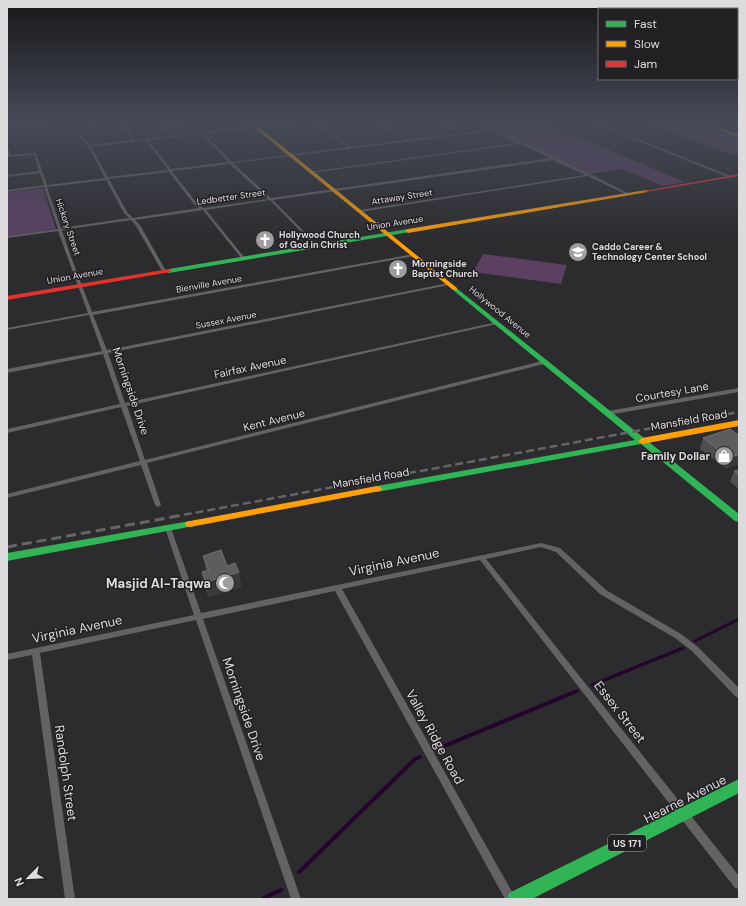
<svg xmlns="http://www.w3.org/2000/svg" width="746" height="906" font-family="'DM Sans',sans-serif">
	<style>
		.green { fill: #5b4062 }
		.lines { fill: none; stroke-linecap: round; stroke-linejoin: round }
		.stream-far1 { stroke: #24042c; stroke-width: 3 }
		.stream { stroke: #24042c; stroke-width: 4 }
		.street { fill: #636264; fill-rule: evenodd }
		.fast { fill: #30b455; fill-rule: evenodd }
		.slow { fill: #ff9f0a; fill-rule: evenodd }
		.jam { fill: #e5322d; fill-rule: evenodd }
		.rail-far1 { stroke: #676667; stroke-width: 2.5; stroke-dasharray: 8 4; stroke-linecap: butt }
		.rail { stroke: #676667; stroke-width: 3; stroke-dasharray: 10 5; stroke-linecap: butt }
		.wall { fill: #4e4d4f }
		.shaded-wall { fill: #3a393b }
		.building { fill: #5d5c5e; stroke: #717072 }
		.labels { text-anchor: middle; dominant-baseline: central; stroke-width: 3; stroke-linejoin: round; paint-order: stroke }
		.far-street-label { font-size: 9px; fill: #dddbde; stroke: #232024 }
		.far-poi-label { font-size: 9px; font-weight: bold; fill: #dddbde; stroke: #232024; text-anchor: start }
		.shield { fill: #232024; stroke: #a5a3a6; stroke-width: 1 }
		.shield-label { font-size: 10px; font-weight: bold; fill: #dddbde }
		.street-label { font-size: 11px; fill: #dddbde; stroke: #232024 }
		.poi-label { font-size: 11px; font-weight: bold; fill: #dddbde; stroke: #232024; text-anchor: end }
		.near-street-label { font-size: 13px; fill: #dddbde; stroke: #232024 }
		.near-poi-label { font-size: 13px; font-weight: bold; fill: #dddbde; stroke: #232024; text-anchor: end }
	</style>
	<rect width="100%" height="100%" fill="#2c2b2d"/>
	<g class="green">
		<path d="M538,120L685,182L663,186L623,169L589,174L474,121Z"/>
		<path d="M640,121L689,120L739,137V154L734,155Z"/>
		<path d="M43,188L56,229L7,236V192Z"/>
		<path d="M483,254L567,265L561,284L473,272Z"/>
	</g>
	<g class="lines">
		<g class="stream-far1">
			<path d="M695,641L739,619"/>
			<path d="M592,685L683,648"/>
		</g>
		<g class="stream">
			<path d="M437,749L577,691"/>
			<path d="M299,872L415,759L420,757"/>
			<path d="M262,899L281,890"/>
		</g>
		<g class="street">
			<path d="M85,120H88L92,130H90Z"/>
			<path d="M118,120H121L135,140L170,136L158,120H161L164,124L194,120H206L165,126L172,136L303,120H315L314,121L351,147L406,140L373,120H377L409,140L460,133L436,120H440L463,133L490,129L471,120H475L590,174L630,194L627,195L588,176L360,212L358,211L360,210L585,175L553,160L273,200L317,245V247H316L270,200L206,210L244,257L245,258L243,259H242L203,210L135,220L140,225L166,271L164,272L162,271L136,226L131,220L62,230L70,254L92,312L414,254L416,255L414,256L93,315L107,350L449,283L451,284L449,285L108,353L125,403L497,322L499,323L497,324L127,406L145,460L546,360L549,362L548,363L147,463L161,505L158,507L155,505L141,465L7,498V494L140,461L121,407L7,433V429L120,404L103,354L7,373V369L102,351L89,315L7,330V328L88,313L58,231L7,238V236L58,229L44,187L7,192V190L44,185L40,173L7,177V175L39,171L34,155L7,157V146L8,147L10,155L36,153L47,185L105,178L88,146L79,137L81,136L90,145L132,140ZM311,121L348,147L232,162L204,134ZM492,131L517,143L309,172L311,173L520,144L551,158L271,198L233,163ZM201,134L229,162L171,169L148,140ZM146,140L168,170L108,177L91,147ZM230,164L268,199L203,208L195,201L172,171ZM169,172L193,203L199,208L133,218L127,212L109,179ZM106,180L124,213L129,218L61,228L47,187Z"/>
			<path d="M586,120H591L733,177L730,178Z"/>
			<path d="M739,132V134L733,135L732,134Z"/>
			<path d="M739,388V392L608,415L605,413L608,411Z"/>
			<path d="M166,526H170L171,528L201,613L541,543L560,548L606,590L681,634L698,647L739,688V698L736,697L692,651L675,638L600,594L556,552L541,547L486,559L739,876V889L735,888L480,560L342,589L516,899H505L335,591L203,619L301,899H291L196,620L40,653L75,899H65L32,655L7,660V654L194,615L165,528Z"/>
		</g>
		<g class="fast">
			<path d="M408,229L410,230V232L169,273L166,271L169,269Z"/>
			<path d="M455,287L739,514V522L735,521L641,444L377,492L374,491L372,489L374,487L377,486L635,440L453,290V288Z"/>
			<path d="M190,521L194,522L195,524L194,526L7,561V553Z"/>
			<path d="M739,779V793L532,899H507L509,893Z"/>
		</g>
		<g class="slow">
			<path d="M49,120H67L7,127V125Z"/>
			<path d="M245,120H250L457,288V290H453Z"/>
			<path d="M692,120H699L739,135V137Z"/>
			<path d="M646,190H648V192L408,233L405,231L408,229Z"/>
			<path d="M739,420V426L642,444L638,441L642,438Z"/>
			<path d="M377,486L380,487L382,489L380,491L190,527L186,526L185,524L186,522L190,521Z"/>
		</g>
		<g class="jam">
			<path d="M739,174V176L646,192L644,191Z"/>
			<path d="M169,269L171,270V272L7,300V296Z"/>
		</g>
		<path class="rail-far1" d="M172,517L739,412"/>
		<path class="rail" d="M7,547L178,516"/>
	</g>
	<g class="wall">
		<path d="M739,435V464L726,468L700,449L703,438Z"/>
		<path d="M739,470V489L730,482L734,471Z"/>
		<path d="M203,556L227,566L239,572L241,587L209,597L205,587L202,572L206,571Z"/>
	</g>
	<g class="shaded-wall">
		<path d="M739,454V464L726,468L730,458Z"/>
		<path d="M239,572L241,587L209,597L206,582Z"/>
	</g>
	<g class="building">
		<path d="M730,429L739,435V454L730,458L703,438Z"/>
		<path d="M739,470V475L734,471Z"/>
		<path d="M221,550L227,566L235,563L239,572L206,582L202,572L209,570L203,556Z"/>
	</g>
	<linearGradient id="sky" x2="0" y2="1"><stop stop-color="#181819"/><stop offset="0.49" stop-color="#454a57"/><stop offset="1" stop-color="#454a57" stop-opacity="0"/></linearGradient>
	<rect width="746" height="247" fill="url(#sky)"/>
	<defs>
		<symbol id="church-disc" viewBox="-11 -11 22 22"><circle r="9.5" fill="#9f9da0" stroke="#232024"/><path d="M-1.2-6h2.4v3.5h3.3v2.4h-3.3V6h-2.4V-.1h-3.3v-2.4h3.3Z" fill="#fff"/></symbol>
		<symbol id="school-disc" viewBox="-11 -11 22 22"><circle r="9.5" fill="#9f9da0" stroke="#232024"/><path d="M0-5L7-2L0 1L-7-2ZM-4 1L0 2.5L4 1V4Q0 6-4 4Z" fill="#fff"/></symbol>
		<symbol id="shop-disc" viewBox="-11 -11 22 22"><circle r="9.5" fill="#9f9da0" stroke="#232024"/><path d="M-5-2.5h2.3a2.7 3.5 0 0 1 5.4 0H5L5.5 6h-11ZM-1.5-2.5h3a1.5 2.3 0 0 0-3 0Z" fill="#fff"/></symbol>
		<symbol id="mosque-disc" viewBox="-11 -11 22 22"><circle r="9.5" fill="#9f9da0" stroke="#232024"/><path d="M3.5-4.9A6 6 0 1 0 3.5 4.9A5 5 0 1 1 3.5-4.9Z" fill="#fff"/></symbol>
	</defs>
	<g fill-rule="evenodd">
		<use href="#church-disc" x="254" y="229" width="22" height="22"/>
		<use href="#school-disc" x="567" y="241" width="22" height="22"/>
		<use href="#church-disc" x="387" y="258" width="22" height="22"/>
		<use href="#shop-disc" x="713" y="445" width="22" height="22"/>
		<use href="#mosque-disc" x="214" y="572" width="22" height="22"/>
	</g>
	<g class="labels">
		<g class="far-street-label">
			<text transform="translate(231 197) rotate(-8)">Ledbetter Street</text>
			<text transform="translate(402 197) rotate(-9)">Attaway Street</text>
			<text transform="translate(395 223) rotate(-9)">Union Avenue</text>
			<text transform="translate(68 227) rotate(71)">Hickory Street</text>
			<text transform="translate(75 276) rotate(-10)">Union Avenue</text>
			<text transform="translate(209 284) rotate(-10)">Bienville Avenue</text>
			<text transform="translate(500 312) rotate(39)">Hollywood Avenue</text>
			<text transform="translate(226 320) rotate(-11)">Sussex Avenue</text>
		</g>
		<g class="far-poi-label">
			<text x="279" y="235">Hollywood Church<tspan x="279" dy="10">of God in Christ</tspan></text>
			<text x="592" y="247">Caddo Career &amp;<tspan x="592" dy="10">Technology Center School</tspan></text>
			<text x="412" y="264">Morningside<tspan x="412" dy="10">Baptist Church</tspan></text>
		</g>
		<rect class="shield" x="608" y="835" width="38" height="16" rx="3"/>
		<g class="shield-label">
			<text x="627" y="843">US 171</text>
		</g>
		<g class="street-label">
			<text transform="translate(250 367) rotate(-12)">Fairfax Avenue</text>
			<text transform="translate(131 391) rotate(71)">Morningside Drive</text>
			<text transform="translate(672 392) rotate(-10)">Courtesy Lane</text>
			<text transform="translate(274 420) rotate(-14)">Kent Avenue</text>
			<text transform="translate(689 420) rotate(-10)">Mansfield Road</text>
			<text transform="translate(371 478) rotate(-10)">Mansfield Road</text>
		</g>
		<g class="poi-label">
			<text x="710" y="456">Family Dollar</text>
		</g>
		<g class="near-street-label">
			<text transform="translate(394 562) rotate(-12)">Virginia Avenue</text>
			<text transform="translate(77 629) rotate(-12)">Virginia Avenue</text>
			<text transform="translate(244 709) rotate(71)">Morningside Drive</text>
			<text transform="translate(620 712) rotate(52)">Essex Street</text>
			<text transform="translate(435 737) rotate(61)">Valley Ridge Road</text>
			<text transform="translate(66 773) rotate(82)">Randolph Street</text>
			<text transform="translate(685 799) rotate(-27)">Hearne Avenue</text>
		</g>
		<g class="near-poi-label">
			<text x="211" y="583">Masjid Al-Taqwa</text>
		</g>
	</g>
	<rect width="746" height="906" fill="none" stroke="#dddbde" stroke-width="16"/>
	<rect x="598" y="8" width="140" height="72" fill="#232024" stroke="#6d6b6e"/>
	<rect x="606" y="21" width="20" height="6" fill="#30b455" stroke="#6d6b6e"/>
	<text x="634" y="28" font-size="12" fill="#dddbde">Fast</text>
	<rect x="606" y="41" width="20" height="6" fill="#ff9f0a" stroke="#6d6b6e"/>
	<text x="634" y="48" font-size="12" fill="#dddbde">Slow</text>
	<rect x="606" y="61" width="20" height="6" fill="#e5322d" stroke="#6d6b6e"/>
	<text x="634" y="68" font-size="12" fill="#dddbde">Jam</text>
	<g transform="translate(28 878) rotate(246)" stroke="#232024" stroke-width="3" paint-order="stroke">
	<path d="M0-3L7 15L0 10L-7 15Z" fill="#dddbde"/>
	<text y="-6" font-size="11" font-weight="bold" text-anchor="middle" fill="#dddbde">N</text>
	</g>
</svg>
